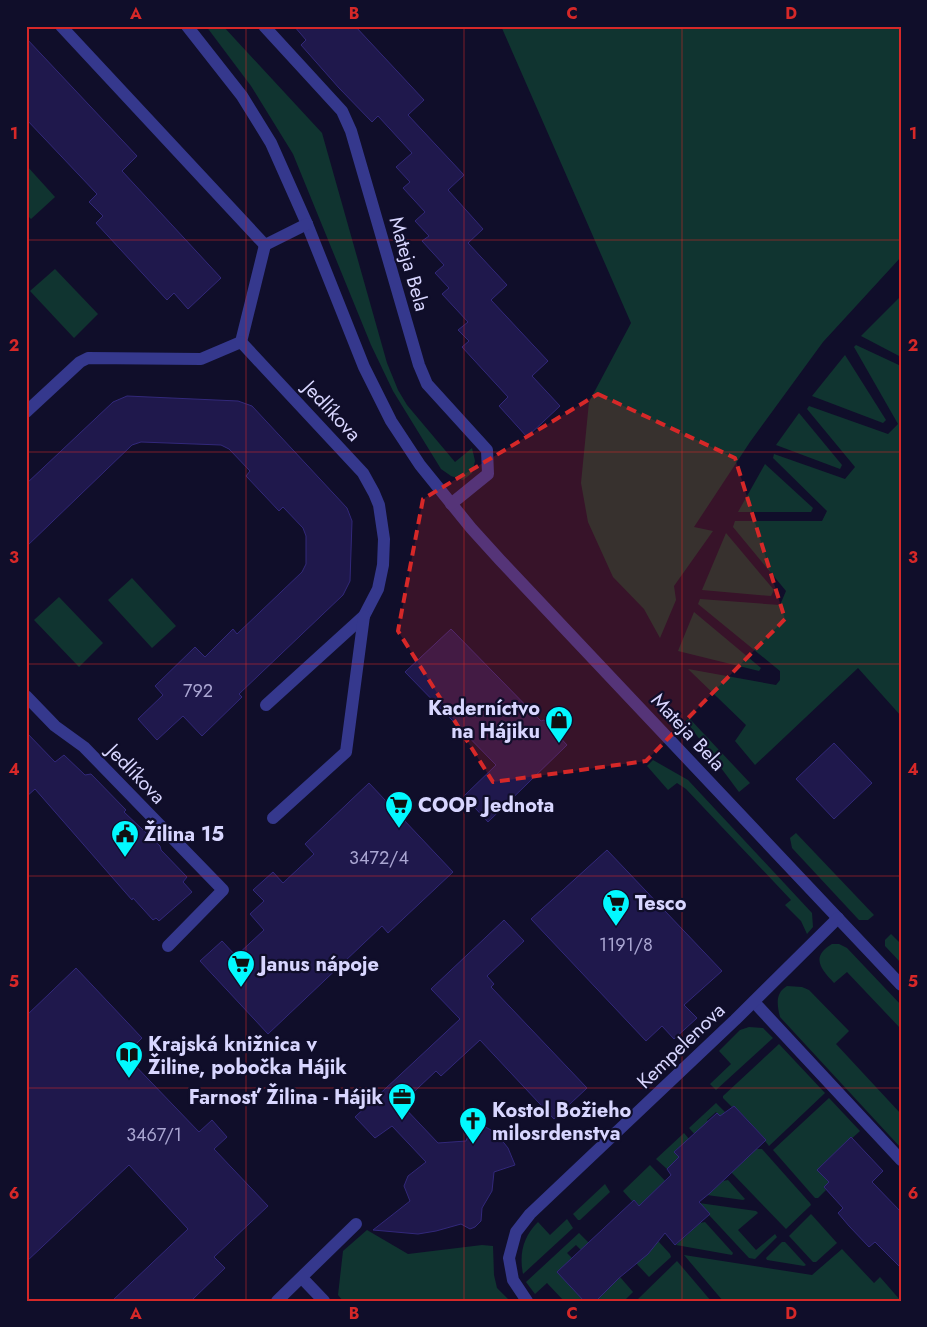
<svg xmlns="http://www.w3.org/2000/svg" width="927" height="1327" font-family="Jost,sans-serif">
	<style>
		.green { fill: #103430 }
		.building { fill: #1f184c; stroke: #32287a }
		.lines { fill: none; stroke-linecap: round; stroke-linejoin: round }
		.minor { stroke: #35388d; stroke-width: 12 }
		.marked { fill: #d62828; fill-opacity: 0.2; stroke: #d62828; stroke-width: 4; stroke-dasharray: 10 6; stroke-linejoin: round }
		.grid { fill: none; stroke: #d62828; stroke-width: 1; stroke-opacity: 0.55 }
		.labels { text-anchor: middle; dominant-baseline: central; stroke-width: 4.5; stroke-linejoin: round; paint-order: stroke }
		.number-label { font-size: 18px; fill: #aaa6d2 }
		.street-label { font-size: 20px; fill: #d8d6ff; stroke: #100e2a }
		.poi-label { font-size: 20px; font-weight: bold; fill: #d8d6ff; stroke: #100e2a; text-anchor: start }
		.neatline { fill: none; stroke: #d62828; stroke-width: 2 }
		.grid-label { font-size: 16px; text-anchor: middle; font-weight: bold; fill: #d62828 }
	</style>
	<rect width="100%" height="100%" fill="#100e2a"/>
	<g class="green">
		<path d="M206,26H223L322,133L387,363L398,390L407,405L455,462L472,448L475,461L472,473L463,480L451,476L441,469L393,391L371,345L293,154L251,86Z"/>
		<path d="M501,26H901V257L823,342L750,442L694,527L713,531L674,586L676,600L660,638L644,609L613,577L588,522L581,483L589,402L631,323Z"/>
		<path d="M26,165L55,197L31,219L26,214Z"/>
		<path d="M55,269L98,314L74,338L30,291Z"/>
		<path d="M901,296V357L861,336Z"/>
		<path d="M856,345L901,366V716L858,668L755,765L735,741L746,725L688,669L776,685L780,680V671L698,604L700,599L780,605L786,591L733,527L735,521H822L827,511L773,458L774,454L845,479L855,467L807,409L809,406L888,434L898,424L854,347Z"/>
		<path d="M845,355L886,420L883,423L812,396Z"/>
		<path d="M799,413L842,465L840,469L776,445Z"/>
		<path d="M765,464L813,508L811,512H738Z"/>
		<path d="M726,533L774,590L771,596L702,590Z"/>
		<path d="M132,578L176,626L152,648L108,600Z"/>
		<path d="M59,597L103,643L79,667L34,620Z"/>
		<path d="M694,612L761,668L759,671L678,651Z"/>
		<path d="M689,718L750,783L739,792L686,721Z"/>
		<path d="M653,760L688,780L812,913L813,927L807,934L801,921L785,905L791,900L686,789L677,783L668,790L647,766Z"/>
		<path d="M796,833L874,915L868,920H859L792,848L790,838Z"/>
		<path d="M891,934L901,944V963L885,946V940Z"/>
		<path d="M832,944H839L847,948L901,1005V1029L847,972L834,983C821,969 810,957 832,944Z"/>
		<path d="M787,986L802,987L809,990L849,1031L836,1044L901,1114V1148L780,1017C777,1005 775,993 787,986Z"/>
		<path d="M749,1027L763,1028L773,1038L716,1090L710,1084L731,1064L719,1051L740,1030Z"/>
		<path d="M779,1044L825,1093L769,1146L765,1141L766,1140L734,1106L732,1107L723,1098V1096Z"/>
		<path d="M829,1098L860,1131L817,1170L829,1182L824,1187L826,1190L818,1198H815L773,1150Z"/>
		<path d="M716,1103L726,1113L721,1117L716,1112L707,1120L712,1126L699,1139L689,1128Z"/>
		<path d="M684,1133L693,1144L688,1149L683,1144L674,1152L679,1157L667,1169L656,1159Z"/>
		<path d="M756,1149H762L810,1203L811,1205L786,1229L731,1172Z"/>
		<path d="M650,1165L670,1186L644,1211L634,1200L632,1201L623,1191Z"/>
		<path d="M728,1180L745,1199L743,1200L707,1195L723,1181Z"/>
		<path d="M605,1184L610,1192L580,1220H578L573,1214Z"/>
		<path d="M699,1203L756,1211L758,1213L738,1230L756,1250L775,1234L777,1237L755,1259L749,1258L709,1215V1213Z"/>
		<path d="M811,1214L837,1243L816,1262H813L789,1236Z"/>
		<path d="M567,1219L573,1228L523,1274C519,1254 523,1237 538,1222L550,1235Z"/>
		<path d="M705,1222L733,1253L732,1255L676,1245L700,1223Z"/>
		<path d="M367,1230L408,1254L482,1245L493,1246L494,1275L497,1288L510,1301H343L338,1295L343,1251Z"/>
		<path d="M579,1233L589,1243L581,1250L576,1245L567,1253L572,1258L584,1301H564L547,1283L535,1294L526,1282Z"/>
		<path d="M658,1241L670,1254L671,1257L649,1277L636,1263Z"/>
		<path d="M782,1242H785L806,1265L804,1266L767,1260L766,1258Z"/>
		<path d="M842,1249L874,1283L880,1277L901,1301H723L684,1255L812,1275Z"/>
		<path d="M677,1261L711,1301H636Z"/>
		<path d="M618,1277H620L633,1292L624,1301H596Z"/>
	</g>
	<g class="building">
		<path d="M294,26H355L424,100L408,115L464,175L448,190L483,229L468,243L507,285L491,300L548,361L532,376L560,406L527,437L499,406L508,397L462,347L469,341L458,330L468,322L442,294L449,288L435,273L444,265L422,241L429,236L415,221L425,212L403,188L410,182L396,167L412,153L378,116L372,122L339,88L301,45L306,40Z"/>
		<path d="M26,38L137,156L122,171L221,278L188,309L174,293L167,300L96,223L103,216L89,202L97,194L26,119Z"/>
		<path d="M127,396L238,401L252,406L347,508L352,521L350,581L343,595L239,694L242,697L202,736L183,716L157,740L138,719L163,695L155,686L195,647L205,657L233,629L237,634L302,572L306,564V536L303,528L283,507L279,511L246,476L250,471L229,449L221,445L141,442L132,445L26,547V484L113,402Z"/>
		<path d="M451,629L541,721L544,720L567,745L488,822L464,796L496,765L405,672Z"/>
		<path d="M26,732L55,762L64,755L85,775L91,774L126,810L124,812L160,846L161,850L187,877L183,882L192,892L159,921L156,918L153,920L133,898L132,900L35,789L26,797Z"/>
		<path d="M834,743L872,783L834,819L796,779Z"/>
		<path d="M369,783L453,872L388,933L382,926L268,1034L200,961L222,941L236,956L264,930L250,914L264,901L253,890L273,872L283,883L314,854L305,844Z"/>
		<path d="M607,850L722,971L684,1005L697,1018L674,1039L662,1026L646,1041L531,919Z"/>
		<path d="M504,920L524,941L487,976L494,984L491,987L587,1088L554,1119L480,1040L441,1076L436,1071L401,1104L438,1143L466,1141L474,1121L491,1130L500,1138L508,1148L515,1165L494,1172L492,1191L482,1208L481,1221L475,1227L470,1229L461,1224L436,1231L418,1234L373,1230L410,1201L404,1186L408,1176L426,1162L392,1126L375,1138L355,1117L460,1019L431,989Z"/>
		<path d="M76,968L142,1038L125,1055L199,1132L212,1120L227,1137L214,1149L268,1206L214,1257L225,1268L191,1301H112L188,1229L129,1165L26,1262V1016Z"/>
		<path d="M734,1106L766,1140L710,1193L699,1202L710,1214L675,1245L665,1233L648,1254L619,1278L596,1301H584L557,1272L634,1200L639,1206L671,1175L667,1169L679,1157L674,1152L717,1113L720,1116Z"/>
		<path d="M851,1137L883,1171L872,1182L901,1212V1268L875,1242L869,1247L849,1226L838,1213L843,1208L824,1187L829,1182L817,1170Z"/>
	</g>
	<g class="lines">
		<g class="minor">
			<path d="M61,26L265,245"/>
			<path d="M187,26L242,96L271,143L307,224L364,367L391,421L420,465L471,528L500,560L901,985"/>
			<path d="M264,26L342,111L351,131L419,365L427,384L487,450L488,474L451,504"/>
			<path d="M265,245L307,224"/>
			<path d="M241,342L265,245"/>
			<path d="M26,412L80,362L88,358L201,359L241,342L363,473L374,493L379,505L384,539L383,565L378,589L364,616L266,705"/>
			<path d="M26,696L55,726L84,747L223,890L168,946"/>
			<path d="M273,818L346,752L364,616"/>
			<path d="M754,1002L901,1160"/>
			<path d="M302,1278L324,1301"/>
			<path d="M277,1301L356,1224"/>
			<path d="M527,1301L513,1280L509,1258L516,1232L530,1214L735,1020L838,918"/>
		</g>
	</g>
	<path class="marked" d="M598,394L735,458L785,619L646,761L493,782L398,631L423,499Z"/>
	<path class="grid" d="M246,26V1301M464,26V1301M682,26V1301M26,240H901M26,452H901M26,664H901M26,876H901M26,1088H901"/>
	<defs>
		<symbol id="shop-pin" viewBox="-11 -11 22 30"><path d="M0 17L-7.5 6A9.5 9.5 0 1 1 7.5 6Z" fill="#02f9ff" stroke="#100e2a"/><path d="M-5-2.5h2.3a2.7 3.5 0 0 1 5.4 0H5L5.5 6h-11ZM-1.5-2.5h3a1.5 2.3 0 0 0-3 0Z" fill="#111"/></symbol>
		<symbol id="supermarket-pin" viewBox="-11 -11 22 30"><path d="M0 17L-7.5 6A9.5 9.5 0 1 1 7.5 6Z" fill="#02f9ff" stroke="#100e2a"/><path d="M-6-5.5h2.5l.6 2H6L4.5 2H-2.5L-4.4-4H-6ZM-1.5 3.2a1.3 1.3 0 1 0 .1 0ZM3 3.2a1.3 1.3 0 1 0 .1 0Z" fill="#111"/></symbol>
		<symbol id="civic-pin" viewBox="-11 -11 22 30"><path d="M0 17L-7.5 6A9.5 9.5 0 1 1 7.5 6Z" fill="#02f9ff" stroke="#100e2a"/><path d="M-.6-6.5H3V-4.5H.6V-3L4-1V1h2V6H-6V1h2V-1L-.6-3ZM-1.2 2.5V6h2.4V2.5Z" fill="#111"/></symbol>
		<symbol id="library-pin" viewBox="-11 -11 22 30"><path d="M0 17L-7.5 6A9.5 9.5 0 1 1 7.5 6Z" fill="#02f9ff" stroke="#100e2a"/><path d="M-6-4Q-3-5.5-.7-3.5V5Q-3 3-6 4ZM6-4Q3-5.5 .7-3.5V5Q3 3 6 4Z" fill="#111"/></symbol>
		<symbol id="office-pin" viewBox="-11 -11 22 30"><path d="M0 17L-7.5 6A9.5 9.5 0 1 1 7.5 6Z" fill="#02f9ff" stroke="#100e2a"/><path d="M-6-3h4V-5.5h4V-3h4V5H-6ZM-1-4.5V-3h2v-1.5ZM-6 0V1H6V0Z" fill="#111"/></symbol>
		<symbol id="church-pin" viewBox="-11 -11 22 30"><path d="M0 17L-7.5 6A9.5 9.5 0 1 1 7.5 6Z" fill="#02f9ff" stroke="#100e2a"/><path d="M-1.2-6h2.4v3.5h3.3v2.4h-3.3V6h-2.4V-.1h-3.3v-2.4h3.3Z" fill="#111"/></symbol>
	</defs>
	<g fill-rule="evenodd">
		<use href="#shop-pin" x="543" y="704" width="32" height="43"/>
		<use href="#supermarket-pin" x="383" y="789" width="32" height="43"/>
		<use href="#civic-pin" x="109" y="818" width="32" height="43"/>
		<use href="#supermarket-pin" x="600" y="887" width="32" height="43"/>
		<use href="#supermarket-pin" x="225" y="948" width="32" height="43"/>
		<use href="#library-pin" x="113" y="1039" width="32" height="43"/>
		<use href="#office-pin" x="386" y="1081" width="32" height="43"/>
		<use href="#church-pin" x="457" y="1105" width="32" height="43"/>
	</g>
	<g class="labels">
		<g class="number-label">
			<text x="198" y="691">792</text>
			<text x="379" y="858">3472/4</text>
			<text x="626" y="945">1191/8</text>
			<text x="154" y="1135">3467/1</text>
		</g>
		<g class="street-label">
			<text transform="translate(409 264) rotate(74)">Mateja Bela</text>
			<text transform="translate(332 411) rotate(47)">Jedlíkova</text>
			<text transform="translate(688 732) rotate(47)">Mateja Bela</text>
			<text transform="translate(136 774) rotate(46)">Jedlíkova</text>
			<text transform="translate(681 1046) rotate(-44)">Kempelenova</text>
		</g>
		<g class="poi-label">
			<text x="540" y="708" text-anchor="end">Kaderníctvo<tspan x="540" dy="23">na Hájiku</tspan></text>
			<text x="418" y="805">COOP Jednota</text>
			<text x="144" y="834">Žilina 15</text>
			<text x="635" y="903">Tesco</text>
			<text x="260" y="964">Janus nápoje</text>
			<text x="148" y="1044">Krajská knižnica v<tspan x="148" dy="23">Žiline, pobočka Hájik</tspan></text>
			<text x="383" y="1097" text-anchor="end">Farnosť Žilina - Hájik</text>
			<text x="492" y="1110">Kostol Božieho<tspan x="492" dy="23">milosrdenstva</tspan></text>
		</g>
	</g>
	<rect width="927" height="1327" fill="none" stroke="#100e2a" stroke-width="55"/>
	<rect x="28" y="28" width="872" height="1272" class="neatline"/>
	<g class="grid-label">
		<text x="136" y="19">A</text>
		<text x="354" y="19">B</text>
		<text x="572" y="19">C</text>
		<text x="791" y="19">D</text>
		<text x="14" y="139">1</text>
		<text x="913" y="139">1</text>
		<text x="14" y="351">2</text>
		<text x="913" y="351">2</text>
		<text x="14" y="563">3</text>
		<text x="913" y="563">3</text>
		<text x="14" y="775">4</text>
		<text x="913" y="775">4</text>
		<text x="14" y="987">5</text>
		<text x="913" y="987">5</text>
		<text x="14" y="1199">6</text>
		<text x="913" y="1199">6</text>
		<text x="136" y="1319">A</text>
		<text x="354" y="1319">B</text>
		<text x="572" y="1319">C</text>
		<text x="791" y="1319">D</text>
	</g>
</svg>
